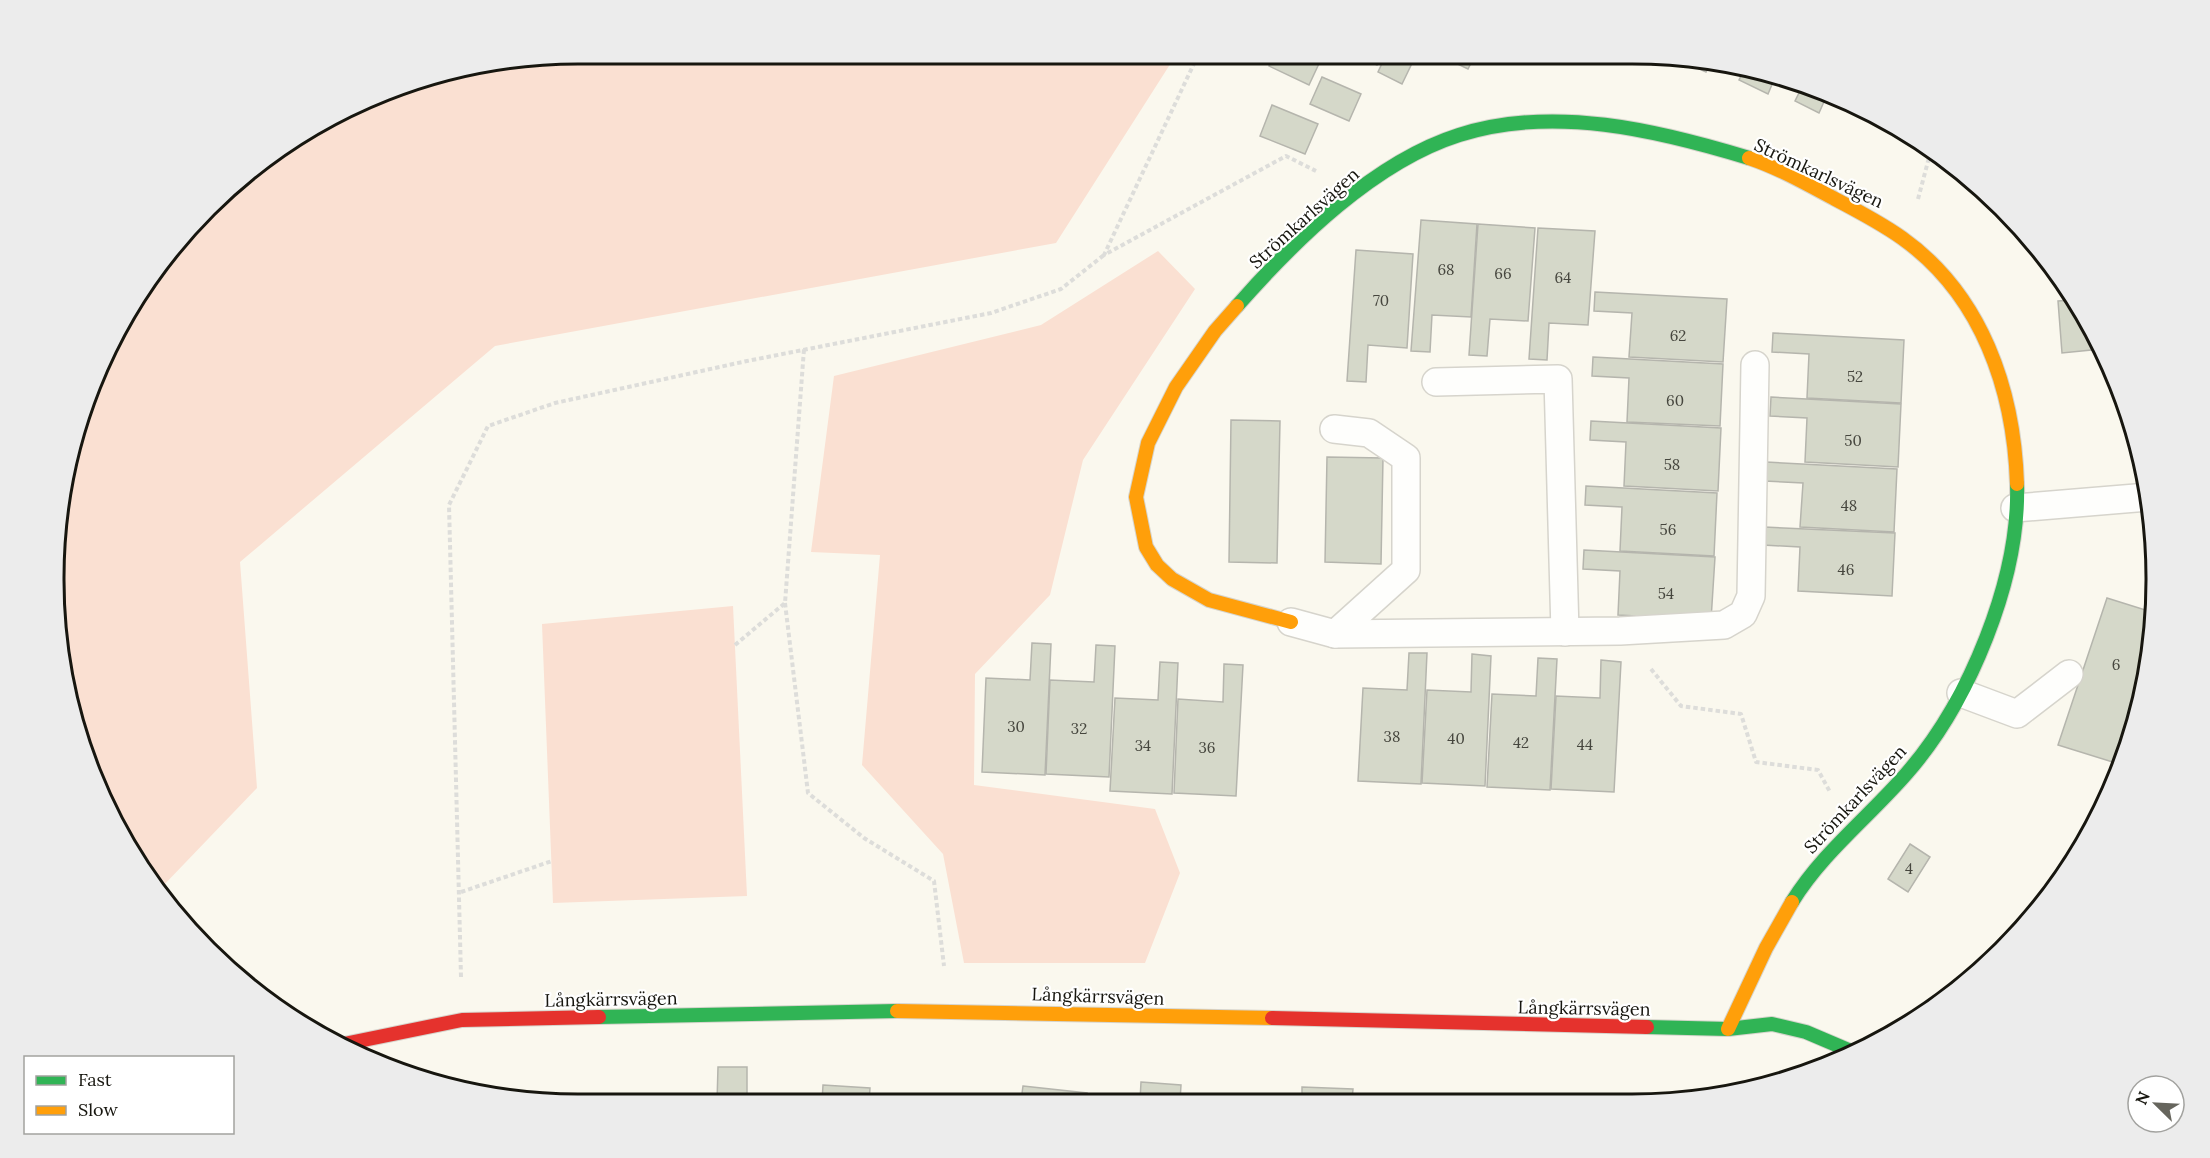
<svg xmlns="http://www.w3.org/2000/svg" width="2210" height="1158" font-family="Lora,serif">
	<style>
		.green { fill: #fae0d2 }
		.building { fill: #d5d8c9; stroke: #b5b5ad; stroke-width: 1.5 }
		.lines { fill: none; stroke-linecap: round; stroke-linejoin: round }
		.lane-casing { stroke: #d6d4cc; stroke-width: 30 }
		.fast-casing { stroke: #d6d4cc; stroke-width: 16 }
		.slow-casing { stroke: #d6d4cc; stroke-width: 16 }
		.jam-casing { stroke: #d6d4cc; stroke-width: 16 }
		.path { stroke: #ddddda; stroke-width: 4; stroke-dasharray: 4.5 3; stroke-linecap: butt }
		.lane { stroke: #fefefc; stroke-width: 27 }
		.fast { stroke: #30b455; stroke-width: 14 }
		.slow { stroke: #ff9f0a; stroke-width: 14 }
		.jam { stroke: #e5322d; stroke-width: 14 }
		.labels { text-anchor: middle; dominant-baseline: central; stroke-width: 4.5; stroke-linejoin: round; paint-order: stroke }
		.number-label { font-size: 15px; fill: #46463e }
		.street-label { font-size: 18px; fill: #17160f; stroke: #fff }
		.rim { fill: none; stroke: #17160f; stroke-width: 3 }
	</style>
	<rect width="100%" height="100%" fill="#faf8ee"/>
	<g class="green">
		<path d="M579,54L1176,55L1056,243L495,346L240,562L257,788L161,888L94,780L55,614L72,443L142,288L259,163L410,82Z"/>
		<path d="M1158,251L1195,289L1083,460L1050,595L975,674L974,785L1155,809L1180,873L1145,963H964L943,854L862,765L880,555L811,552L834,376L1041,325Z"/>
		<path d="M733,606L747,896L553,903L542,624Z"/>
	</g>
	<g class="building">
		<path d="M1274,55H1323L1309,85L1269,66Z"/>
		<path d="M1356,55H1382L1377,65Z"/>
		<path d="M1386,55H1416L1402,84L1378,72Z"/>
		<path d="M1447,55H1475L1468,69L1445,58Z"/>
		<path d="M1633,55H1657L1653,65Z"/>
		<path d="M1688,59L1711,63L1706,72L1686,63Z"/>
		<path d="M1745,68L1776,75L1768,94L1739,80Z"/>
		<path d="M1322,77L1361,94L1349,121L1310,104Z"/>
		<path d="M1803,85L1827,95L1819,113L1795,101Z"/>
		<path d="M1272,105L1318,124L1305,154L1260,136Z"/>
		<path d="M1421,220L1477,224L1471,317L1432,315L1430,352L1411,351Z"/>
		<path d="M1478,224L1535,228L1528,321L1490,319L1487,356L1469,355Z"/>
		<path d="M1538,228L1595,231L1588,325L1549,323L1547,360L1529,359Z"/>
		<path d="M1356,250L1413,254L1407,348L1368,345L1366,382L1347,381Z"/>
		<path d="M1595,292L1727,299L1723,362L1629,357L1632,313L1594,311Z"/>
		<path d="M2073,300L2086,317L2101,349L2062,353L2058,301Z"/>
		<path d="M1773,333L1904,340L1901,403L1807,398L1809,354L1772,352Z"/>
		<path d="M1593,357L1723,364L1720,426L1627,422L1629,378L1592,376Z"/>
		<path d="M1771,397L1901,404L1898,467L1805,462L1807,418L1770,416Z"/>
		<path d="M1231,420L1280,421L1277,563L1229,562Z"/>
		<path d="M1591,421L1721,428L1718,491L1624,486L1626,442L1590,440Z"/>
		<path d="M1327,457L1383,458L1381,564L1325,562Z"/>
		<path d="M1766,462L1897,469L1894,532L1800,527L1803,483L1765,481Z"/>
		<path d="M1586,486L1717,493L1714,556L1620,551L1622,507L1585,505Z"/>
		<path d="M2148,521H2152L2153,559Z"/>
		<path d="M1764,527L1895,533L1892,596L1798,591L1800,547L1763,545Z"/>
		<path d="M1584,550L1715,557L1711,620L1618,615L1620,571L1583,569Z"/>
		<path d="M2107,598L2155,613L2138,715L2119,764L2058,745Z"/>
		<path d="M1032,643L1051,644L1045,775L982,772L986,678L1030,680Z"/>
		<path d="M1096,645L1115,646L1109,777L1046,774L1050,680L1094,682Z"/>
		<path d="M1409,653H1427L1421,784L1358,781L1363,688L1407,690Z"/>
		<path d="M1472,654L1491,656L1485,786L1422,783L1427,690L1471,692Z"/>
		<path d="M1538,658L1557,659L1550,790L1487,787L1492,694L1536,696Z"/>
		<path d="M1601,660L1621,662L1614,792L1551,789L1556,696L1600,698Z"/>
		<path d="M1160,662L1178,663L1172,794L1110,791L1115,698L1158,700Z"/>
		<path d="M1224,664L1243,665L1236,796L1174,793L1178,699L1223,702Z"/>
		<path d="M1910,844L1930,857L1908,892L1888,879Z"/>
		<path d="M718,1067H747V1102H717Z"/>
		<path d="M1141,1082L1181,1085L1180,1101H1140Z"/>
		<path d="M823,1085L870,1088L869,1102H822Z"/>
		<path d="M1023,1086L1087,1093L1086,1101H1021Z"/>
		<path d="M1302,1087L1353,1089L1352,1100L1302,1101Z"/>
	</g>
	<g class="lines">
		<defs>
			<g id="lane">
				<path d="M1436,382L1558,379L1565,632"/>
				<path d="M1334,429L1369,433L1406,458V570L1335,634"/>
				<path d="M2015,508L2148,497"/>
				<path d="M1291,622L1335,634L1620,631L1724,625L1743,614L1751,596L1755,365"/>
				<path d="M1961,693L2017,714L2069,674"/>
			</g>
			<g id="fast">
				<path d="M1237,306C1295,240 1374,162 1459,135C1553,105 1657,130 1749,158"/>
				<path d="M1792,902C1823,852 1869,817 1907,773C1969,702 2020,579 2017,484"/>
				<path d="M599,1017L897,1011"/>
				<path d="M1647,1027L1728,1029L1772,1024L1806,1032L1853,1052"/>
			</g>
			<g id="slow">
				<path d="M1749,158C1779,168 1807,184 1835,199C1858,211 1881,223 1902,238C1982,295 2014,390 2017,484"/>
				<path d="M1237,306L1215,331L1176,387L1148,443L1136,497L1146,547L1157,565L1172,579L1209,600L1291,622"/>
				<path d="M897,1011L1272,1018"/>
				<path d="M1728,1029L1766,948L1792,902"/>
			</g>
			<g id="jam">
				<path d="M1272,1018L1647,1027"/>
				<path d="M339,1045L462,1020L599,1017"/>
			</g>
		</defs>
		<use href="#lane" class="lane-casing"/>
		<use href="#fast" class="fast-casing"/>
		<use href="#slow" class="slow-casing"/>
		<use href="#jam" class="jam-casing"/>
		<g class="path">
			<path d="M1198,55L1104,255L1286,156L1316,171"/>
			<path d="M1918,199L1931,150"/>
			<path d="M785,603L808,793L864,838L934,881L944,966"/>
			<path d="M735,645L785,603L804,349"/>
			<path d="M1651,669L1681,706L1741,714L1756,762L1818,770L1830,792"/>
			<path d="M461,892L552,861"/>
			<path d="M461,977L449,505L488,426L555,403L747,361L991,313L1061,289L1104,255"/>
		</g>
		<use href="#lane" class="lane"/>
		<use href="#fast" class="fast"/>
		<use href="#slow" class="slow"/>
		<use href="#jam" class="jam"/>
	</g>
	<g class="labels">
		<g class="number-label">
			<text x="1446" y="269">68</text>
			<text x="1503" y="273">66</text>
			<text x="1563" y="277">64</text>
			<text x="1381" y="300">70</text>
			<text x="1678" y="335">62</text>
			<text x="1855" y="376">52</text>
			<text x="1675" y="400">60</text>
			<text x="1853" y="440">50</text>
			<text x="1672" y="464">58</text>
			<text x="1849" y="505">48</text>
			<text x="1668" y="529">56</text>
			<text x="1846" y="569">46</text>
			<text x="1666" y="593">54</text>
			<text x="2116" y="664">6</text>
			<text x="1016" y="726">30</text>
			<text x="1079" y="728">32</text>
			<text x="1392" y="736">38</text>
			<text x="1456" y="738">40</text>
			<text x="1521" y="742">42</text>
			<text x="1585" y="744">44</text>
			<text x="1143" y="745">34</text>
			<text x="1207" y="747">36</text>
			<text x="1909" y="868">4</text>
		</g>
		<g class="street-label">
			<text transform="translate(1819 173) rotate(25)">Strömkarlsvägen</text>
			<text transform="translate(1304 218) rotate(-42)">Strömkarlsvägen</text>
			<text transform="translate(1855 799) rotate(-47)">Strömkarlsvägen</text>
			<text transform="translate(1098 996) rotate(2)">Långkärrsvägen</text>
			<text transform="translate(611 999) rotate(-1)">Långkärrsvägen</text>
			<text transform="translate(1584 1008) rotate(1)">Långkärrsvägen</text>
		</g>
	</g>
	<path d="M0 0H2210V1158H0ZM578 64H1632A514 514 0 0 1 2146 578V580A514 514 0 0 1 1632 1094H578A514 514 0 0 1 64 580V578A514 514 0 0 1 578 64Z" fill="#ececec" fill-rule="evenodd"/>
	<path class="rim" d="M578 64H1632A514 514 0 0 1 2146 578V580A514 514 0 0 1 1632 1094H578A514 514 0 0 1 64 580V578A514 514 0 0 1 578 64Z"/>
	<rect x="24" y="1056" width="210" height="78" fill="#ffffff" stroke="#a2a29f" stroke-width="1.5"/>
	<rect x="36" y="1076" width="30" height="9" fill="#30b455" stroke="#a2a29f" stroke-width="1.5"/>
	<text x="78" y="1086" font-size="18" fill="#17160f">Fast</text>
	<rect x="36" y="1106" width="30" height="9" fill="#ff9f0a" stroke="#a2a29f" stroke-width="1.5"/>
	<text x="78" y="1116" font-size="18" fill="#17160f">Slow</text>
	<g transform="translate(2156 1104) rotate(294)"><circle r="28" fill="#ffffff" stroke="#a2a29f" stroke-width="1.5"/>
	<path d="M0-4.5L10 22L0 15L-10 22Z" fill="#66655d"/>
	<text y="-9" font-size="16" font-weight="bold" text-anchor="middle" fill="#17160f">N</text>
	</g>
</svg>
